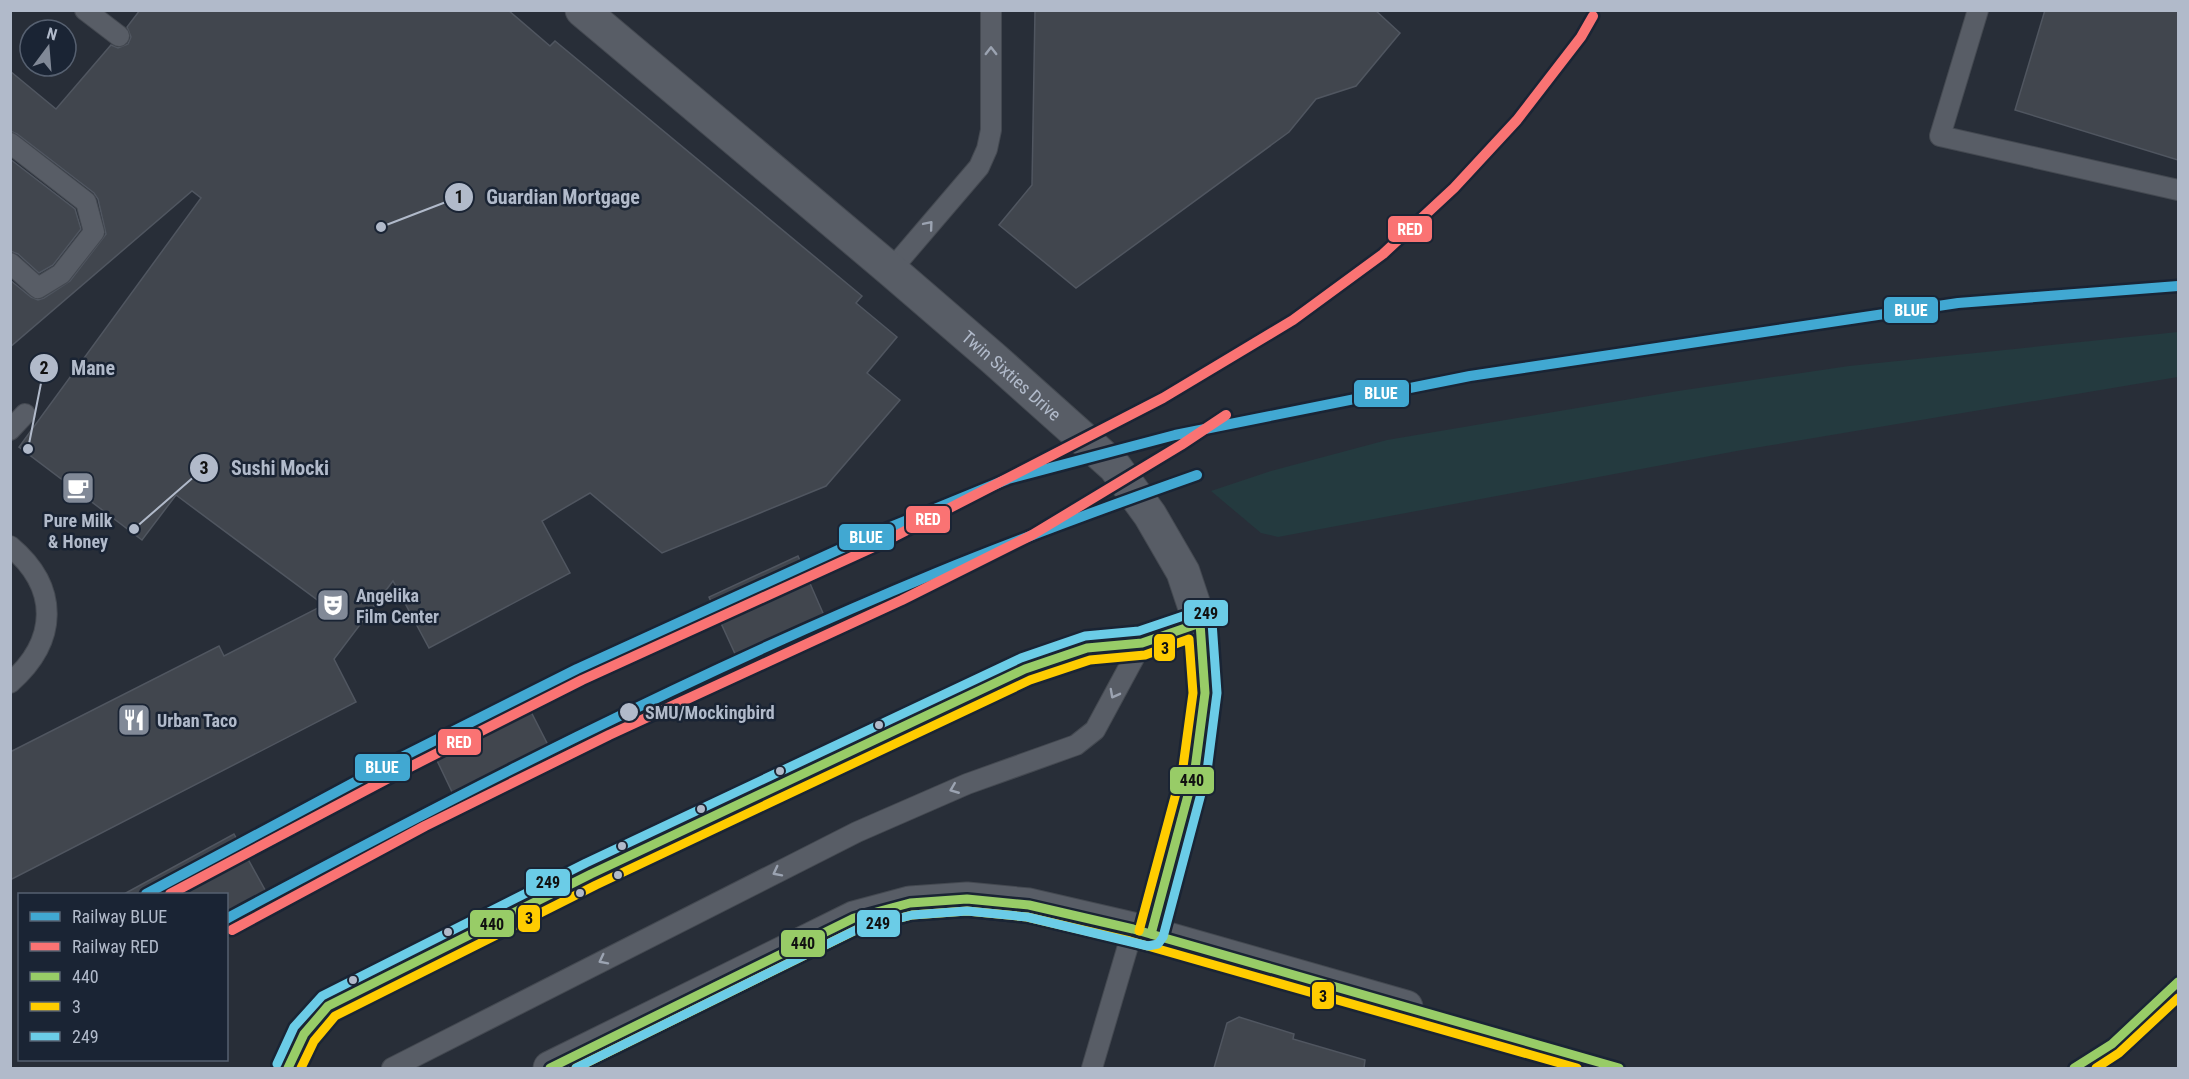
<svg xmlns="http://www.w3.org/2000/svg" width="2189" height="1079" font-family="'Roboto Condensed',sans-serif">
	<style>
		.green { fill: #243a3f }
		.building { fill: #41464e; stroke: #505660; stroke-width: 1.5 }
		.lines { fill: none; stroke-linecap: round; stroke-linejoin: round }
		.service-casing { stroke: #444951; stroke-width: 22 }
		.tertiary-casing { stroke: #444951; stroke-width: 35 }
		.service { stroke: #585d66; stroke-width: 20 }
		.tertiary { stroke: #585d66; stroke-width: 33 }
		.bus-1-casing { stroke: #1a2434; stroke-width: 14 }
		.bus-2-casing { stroke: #1a2434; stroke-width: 14 }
		.bus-3-casing { stroke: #1a2434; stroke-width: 14 }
		.bus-1 { stroke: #98cc67; stroke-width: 9 }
		.bus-2 { stroke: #fc0; stroke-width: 9 }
		.bus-3 { stroke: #6bcce7; stroke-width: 9 }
		.rail-1-casing { stroke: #1a2434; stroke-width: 15 }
		.rail-2-casing { stroke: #1a2434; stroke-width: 15 }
		.rail-1 { stroke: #41a8d2; stroke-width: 10 }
		.rail-2 { stroke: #fa7373; stroke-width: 10 }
		.oneway { stroke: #9ba3b1 }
		.stop-dot { fill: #b1baca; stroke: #1a2434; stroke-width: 2 }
		.labels { text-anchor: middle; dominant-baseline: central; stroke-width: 5; stroke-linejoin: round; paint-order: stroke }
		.street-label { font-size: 18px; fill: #b1baca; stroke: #1a2434 }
		.poi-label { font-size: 18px; font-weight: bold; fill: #b1baca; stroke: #1a2434; text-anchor: start }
		.stop-label { font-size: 18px; font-weight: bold; fill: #b1baca; stroke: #1a2434; text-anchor: start }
		.leader { fill: none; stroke: #b1baca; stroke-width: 2 }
		.callout-dot { fill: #b1baca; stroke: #1a2434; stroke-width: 2 }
		.mark-label { font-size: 18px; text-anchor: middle; font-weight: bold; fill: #111 }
		.callout-label { font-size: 20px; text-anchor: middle; font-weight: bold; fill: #b1baca; stroke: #1a2434; stroke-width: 5; stroke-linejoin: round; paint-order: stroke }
		.line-badge { stroke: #1a2434; stroke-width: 2 }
		.badge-label { font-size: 16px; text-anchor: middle; font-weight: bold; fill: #fff }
		.pale-badge-label { font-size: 16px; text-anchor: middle; font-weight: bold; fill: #111 }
	</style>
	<rect width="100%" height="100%" fill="#282e38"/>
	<path class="green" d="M2178,332V377L1742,450L1278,537L1261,533L1211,491L1271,471L1387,440L1678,391L1849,366Z"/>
	<g class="building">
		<path d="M140,10H508L550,46L555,41L862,296L856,303L897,337L867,373L900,400L826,486L662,553L590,493L542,521L570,573L429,648L393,581L334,659L356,702L10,880V752L219,646L224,656L324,605L176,495L142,540L19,447L201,198L192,191L10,347V280L31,297L38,300L44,298L70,281L106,234L98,199L94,193L17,134L10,131V71L56,109L111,45L118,48L128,44L131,37L127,27Z"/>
		<path d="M1035,10H1375L1400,33L1356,86L1316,99L1289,132L1076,288L999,225L1032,185Z"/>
		<path d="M2045,10H2178V160L2015,110Z"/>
		<path d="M10,159L75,209L81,229L53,265L39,273L18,254L10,251Z"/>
		<path d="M798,556L830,629L742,669L709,597Z"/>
		<path d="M526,702L550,749L454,796L431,748Z"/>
		<path d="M234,834L274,906L226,932V894H124Z"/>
		<path d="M1239,1017L1294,1034L1293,1039L1365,1060L1364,1068H1214L1227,1023Z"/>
	</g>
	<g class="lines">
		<defs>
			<g id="service">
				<path d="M85,10L119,36"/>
				<path d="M1978,10L1940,136L2178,190"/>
				<path d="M10,143L86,202L94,232L61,274L38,288L10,263"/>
				<path d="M891,270L979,167L987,149L991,130V10"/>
				<path d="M10,430L25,414"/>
				<path d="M10,546C60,588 58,641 10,683"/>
				<path d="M288,1068C296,1043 309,1024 328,1006L591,874L1025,669L1087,648L1142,643L1200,623"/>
				<path d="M392,1068L857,832L967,784L1076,745L1095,730L1142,643"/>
				<path d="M1092,1068L1133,929"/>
			</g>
			<g id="tertiary">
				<path id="s1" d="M582,10L891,270L993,358L1115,467L1150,515L1183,572L1200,623L1205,693L1195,769L1151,934"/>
				<path d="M550,1068L854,918L910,903L967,899L1029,905L1133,929L1406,1007"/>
			</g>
		</defs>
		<use href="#service" class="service-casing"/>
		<use href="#tertiary" class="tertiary-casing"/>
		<use href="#service" class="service"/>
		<use href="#tertiary" class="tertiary"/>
		<defs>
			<g id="bus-1">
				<path d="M1151,934L1195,769L1205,693L1200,623"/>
				<path d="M288,1068L304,1034L328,1006L591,874L1025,669L1087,648L1142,643L1200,623"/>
				<path d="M550,1068L854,918L910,903L967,899L1029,905L1133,929L1619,1068"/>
				<path d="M2074,1068L2112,1044L2178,982"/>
			</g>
			<g id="bus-2">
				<path d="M301,1068L314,1041L335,1016L596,885L1030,680L1090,660L1145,655L1189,639L1193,693L1183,767L1139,931"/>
				<path d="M576,1068L858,929L912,915L967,911L1027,917L1130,941L1577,1068"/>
				<path d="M2096,1068L2119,1053L2178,998"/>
			</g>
			<path id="bus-3" d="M277,1064L294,1027L322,996L586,863L1021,658L1085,636L1139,631L1198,611C1206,611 1211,615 1212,622L1217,693L1207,771L1163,937L1158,944L1148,946L1027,917L967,911L912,915L858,929L576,1068"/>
		</defs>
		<use href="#bus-1" class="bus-1-casing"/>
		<use href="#bus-2" class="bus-2-casing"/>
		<use href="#bus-3" class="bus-3-casing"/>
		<use href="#bus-1" class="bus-1"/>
		<use href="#bus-2" class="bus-2"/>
		<use href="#bus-3" class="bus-3"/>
		<defs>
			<g id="rail-1">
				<path d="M146,894L394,761L577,669L871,535L1008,479L1175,435L1470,376L1958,303L2178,286"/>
				<path d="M226,919C458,794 692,674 936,573C1022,538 1109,506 1197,475"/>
			</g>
			<g id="rail-2">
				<path d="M170,894L400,772L582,680L876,546L1163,398L1293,320L1383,254L1454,188L1517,120L1581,37L1593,16"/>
				<path d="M232,930L425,826L609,735L902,600L1032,535L1181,445L1226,415"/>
			</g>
		</defs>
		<use href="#rail-1" class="rail-1-casing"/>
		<use href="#rail-2" class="rail-2-casing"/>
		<use href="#rail-1" class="rail-1"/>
		<use href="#rail-2" class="rail-2"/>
	</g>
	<defs><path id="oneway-chevron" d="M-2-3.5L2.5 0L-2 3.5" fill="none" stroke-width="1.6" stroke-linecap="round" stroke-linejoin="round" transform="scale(1.5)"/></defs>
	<g class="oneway">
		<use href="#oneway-chevron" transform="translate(991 51) rotate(-90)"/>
		<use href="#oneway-chevron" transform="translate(929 225) rotate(-50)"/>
		<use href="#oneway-chevron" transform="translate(1114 694) rotate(118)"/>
		<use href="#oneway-chevron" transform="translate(954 789) rotate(158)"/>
		<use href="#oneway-chevron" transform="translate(777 872) rotate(153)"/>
		<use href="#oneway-chevron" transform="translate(603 960) rotate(153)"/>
	</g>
	<defs>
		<symbol id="cafe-square" viewBox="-11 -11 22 22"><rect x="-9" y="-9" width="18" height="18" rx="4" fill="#818997" stroke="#1a2434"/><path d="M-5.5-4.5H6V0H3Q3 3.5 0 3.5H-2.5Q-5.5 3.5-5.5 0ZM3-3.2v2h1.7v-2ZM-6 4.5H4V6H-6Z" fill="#fff"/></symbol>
		<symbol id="theatre-square" viewBox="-11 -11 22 22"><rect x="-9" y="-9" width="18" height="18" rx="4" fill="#818997" stroke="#1a2434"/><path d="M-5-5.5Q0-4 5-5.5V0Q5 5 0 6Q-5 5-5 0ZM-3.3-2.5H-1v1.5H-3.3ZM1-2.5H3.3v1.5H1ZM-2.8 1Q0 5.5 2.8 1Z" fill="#fff"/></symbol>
		<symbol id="restaurant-square" viewBox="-11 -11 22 22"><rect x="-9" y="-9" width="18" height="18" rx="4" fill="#818997" stroke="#1a2434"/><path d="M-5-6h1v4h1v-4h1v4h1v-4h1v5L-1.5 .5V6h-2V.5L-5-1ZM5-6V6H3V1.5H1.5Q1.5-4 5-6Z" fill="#fff"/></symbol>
	</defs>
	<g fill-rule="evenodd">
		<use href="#cafe-square" x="59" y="469" width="38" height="38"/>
		<use href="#theatre-square" x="314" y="586" width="38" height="38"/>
		<use href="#restaurant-square" x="115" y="701" width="38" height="38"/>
	</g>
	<g class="stop-dot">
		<circle cx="629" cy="712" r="10"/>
		<circle cx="879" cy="725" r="5"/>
		<circle cx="780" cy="771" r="5"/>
		<circle cx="701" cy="809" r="5"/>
		<circle cx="622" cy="846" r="5"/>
		<circle cx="618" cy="875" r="5"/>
		<circle cx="580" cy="893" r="5"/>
		<circle cx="448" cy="932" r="5"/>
		<circle cx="353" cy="980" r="5"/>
	</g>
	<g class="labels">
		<g class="street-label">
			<text stroke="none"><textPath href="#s1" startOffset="564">Twin Sixties Drive</textPath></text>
		</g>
		<g class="poi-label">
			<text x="78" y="520" text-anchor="middle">Pure Milk<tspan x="78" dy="21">&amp; Honey</tspan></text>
			<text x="356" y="595">Angelika<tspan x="356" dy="21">Film Center</tspan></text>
			<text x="157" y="720">Urban Taco</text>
		</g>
		<g class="stop-label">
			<text x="645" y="712">SMU/Mockingbird</text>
		</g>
	</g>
	<path class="leader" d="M381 227L459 197M28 449L44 368M134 529L204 468"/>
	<g class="callout-dot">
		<circle cx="381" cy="227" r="6"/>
		<circle cx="28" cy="449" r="6"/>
		<circle cx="134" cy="529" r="6"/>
		<circle cx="459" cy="197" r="15"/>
		<circle cx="44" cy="368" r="15"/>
		<circle cx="204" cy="468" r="15"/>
	</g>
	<g class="mark-label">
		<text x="459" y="203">1</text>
		<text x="44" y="374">2</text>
		<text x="204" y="474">3</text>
	</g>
	<g class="callout-label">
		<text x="563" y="204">Guardian Mortgage</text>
		<text x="93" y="375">Mane</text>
		<text x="280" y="475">Sushi Mocki</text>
	</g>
	<g class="line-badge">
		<rect x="1387" y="215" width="46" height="28" rx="6" fill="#fa7373"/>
		<rect x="1883" y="296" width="56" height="28" rx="6" fill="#41a8d2"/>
		<rect x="1353" y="379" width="57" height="29" rx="6" fill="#41a8d2"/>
		<rect x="905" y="505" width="46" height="29" rx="6" fill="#fa7373"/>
		<rect x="838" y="523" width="57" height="28" rx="6" fill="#41a8d2"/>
		<rect x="1183" y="599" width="46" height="28" rx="6" fill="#6bcce7"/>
		<rect x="1153" y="633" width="23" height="29" rx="6" fill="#fc0"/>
		<rect x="437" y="728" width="45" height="28" rx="6" fill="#fa7373"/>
		<rect x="354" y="753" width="57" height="29" rx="6" fill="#41a8d2"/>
		<rect x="1169" y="766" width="46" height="29" rx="6" fill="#98cc67"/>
		<rect x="525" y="868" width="46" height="29" rx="6" fill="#6bcce7"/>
		<rect x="517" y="904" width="24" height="29" rx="6" fill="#fc0"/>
		<rect x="856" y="909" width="45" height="29" rx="6" fill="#6bcce7"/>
		<rect x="469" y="909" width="46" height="29" rx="6" fill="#98cc67"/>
		<rect x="780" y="929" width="46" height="29" rx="6" fill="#98cc67"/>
		<rect x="1311" y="981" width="24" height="29" rx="6" fill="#fc0"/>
	</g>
	<g class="badge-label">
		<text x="1410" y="235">RED</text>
		<text x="1911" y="316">BLUE</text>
		<text x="1381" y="399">BLUE</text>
		<text x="928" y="525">RED</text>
		<text x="866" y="543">BLUE</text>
		<text x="459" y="748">RED</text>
		<text x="382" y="773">BLUE</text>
	</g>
	<g class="pale-badge-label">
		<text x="1206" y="619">249</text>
		<text x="1165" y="654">3</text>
		<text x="1192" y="786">440</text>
		<text x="548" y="888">249</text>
		<text x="529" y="924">3</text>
		<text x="878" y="929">249</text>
		<text x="492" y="930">440</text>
		<text x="803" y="949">440</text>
		<text x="1323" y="1002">3</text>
	</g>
	<rect width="2189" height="1079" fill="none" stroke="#b1baca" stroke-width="24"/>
	<rect x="18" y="893" width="210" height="168" fill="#1a2434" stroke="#566070" stroke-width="1.5"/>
	<rect x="30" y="912" width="30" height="9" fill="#41a8d2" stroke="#566070" stroke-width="1.5"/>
	<text x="72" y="923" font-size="18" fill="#b1baca">Railway BLUE</text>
	<rect x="30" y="942" width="30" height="9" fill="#fa7373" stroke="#566070" stroke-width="1.5"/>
	<text x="72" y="953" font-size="18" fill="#b1baca">Railway RED</text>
	<rect x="30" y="972" width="30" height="9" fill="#98cc67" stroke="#566070" stroke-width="1.5"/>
	<text x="72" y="983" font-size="18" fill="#b1baca">440</text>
	<rect x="30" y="1002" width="30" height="9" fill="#ffcc00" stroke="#566070" stroke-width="1.5"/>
	<text x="72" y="1013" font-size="18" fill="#b1baca">3</text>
	<rect x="30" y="1032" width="30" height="9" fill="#6bcce7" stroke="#566070" stroke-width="1.5"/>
	<text x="72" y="1043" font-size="18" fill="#b1baca">249</text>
	<g transform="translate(48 48) rotate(16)"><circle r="28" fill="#1a2434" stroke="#566070" stroke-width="1.5"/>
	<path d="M0-4.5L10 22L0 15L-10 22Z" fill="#818997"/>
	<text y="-9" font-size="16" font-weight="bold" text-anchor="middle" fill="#b1baca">N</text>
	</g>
</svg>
